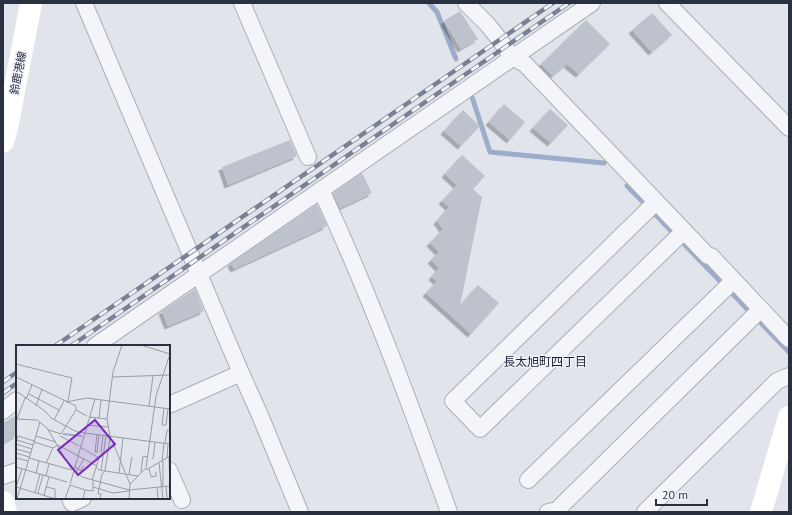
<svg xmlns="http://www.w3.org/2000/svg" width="792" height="515" font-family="'PT Sans','Noto Sans JP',sans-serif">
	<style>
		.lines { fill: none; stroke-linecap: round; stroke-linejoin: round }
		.stream { stroke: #9cadcb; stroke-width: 5 }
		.building { fill: #bec2cd; filter: url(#shadow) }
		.street-casing { stroke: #aaaeb8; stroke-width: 18 }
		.street { stroke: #f4f5f8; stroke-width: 16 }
		.secondary { stroke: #fff; stroke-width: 22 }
		.rail-casing { stroke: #7a8194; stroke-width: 4.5 }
		.rail { stroke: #f1f3f7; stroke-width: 3; stroke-dasharray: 9; stroke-linecap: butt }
		.labels { text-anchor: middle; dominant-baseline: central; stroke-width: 3; stroke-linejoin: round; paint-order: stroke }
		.street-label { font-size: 11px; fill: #293042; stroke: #f1f3f7 }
		.neighbourhood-label { font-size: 12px; fill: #1b2133; stroke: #f1f3f7 }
		.inset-river { fill: none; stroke: #9cadcb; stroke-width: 2 }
		.inset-road { fill: none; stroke: #979ca7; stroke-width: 1 }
		.view { fill: #7b2cbf; fill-opacity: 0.15; stroke: #7b2cbf; stroke-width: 2 }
		.inset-edge { fill: none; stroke: #293042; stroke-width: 2 }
	</style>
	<defs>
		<filter id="shadow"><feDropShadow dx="-3.5" dy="3.5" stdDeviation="0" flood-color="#0004"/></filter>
	</defs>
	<rect width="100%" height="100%" fill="#e1e4ea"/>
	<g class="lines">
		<g class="stream">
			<path d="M429,3L437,12L456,59"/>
			<path d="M472,97L490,152L604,163"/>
			<path d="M627,186L644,203"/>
			<path d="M655,214L672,232"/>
			<path d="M682,242L720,281"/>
			<path d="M732,293L749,311"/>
			<path d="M759,321L789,352"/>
		</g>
	</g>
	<g class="building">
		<path d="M460,11L478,39L461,49L444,21Z"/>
		<path d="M652,13L672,35L652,52L632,30Z"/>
		<path d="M586,20L610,44L579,74L567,64L553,76L541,64Z"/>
		<path d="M504,104L525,122L510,140L489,122Z"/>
		<path d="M550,109L568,125L551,143L533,128Z"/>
		<path d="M463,110L480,126L461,146L444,131Z"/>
		<path d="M290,140L297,156L228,185L222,167Z"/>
		<path d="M462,155L485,176L473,189L482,197L460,306L478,285L499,303L471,334L426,293L437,281L432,277L439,268L431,260L439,252L430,243L443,229L437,221L449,207L442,201L457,185L445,174Z"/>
		<path d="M362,173L372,193L340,208L333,193Z"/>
		<path d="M317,204L327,226L234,269L231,263Z"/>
		<path d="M195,289L204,311L168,326L162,311Z"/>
		<path d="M17,415V435L3,443V423Z"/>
	</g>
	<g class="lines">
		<defs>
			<g id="street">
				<path d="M84,3L241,373L259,413L300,512"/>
				<path d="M242,3L308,157"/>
				<path d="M466,3L487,24L500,40L512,57L525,64L708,256H711L789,339"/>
				<path d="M667,3L789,128"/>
				<path d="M321,190C370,295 410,403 449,512"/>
				<path d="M656,202L453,401L480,429L684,231"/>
				<path d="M95,346L592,3"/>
				<path d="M169,405L241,373"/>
				<path d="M3,411L17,400"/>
				<path d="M169,470L182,500"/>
				<path d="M3,476L17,471"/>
				<path d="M528,480L733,281"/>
				<path d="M70,498L72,503L83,498"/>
				<path d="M548,512L557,510L760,310"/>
				<path d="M645,512L777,381L789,376"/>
			</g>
		</defs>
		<use href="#street" class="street-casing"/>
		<use href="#street" class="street"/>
		<g class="secondary">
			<path d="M3,142L7,128L31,3"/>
			<path d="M3,502L6,512"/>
			<path d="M761,512L789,417"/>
		</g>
		<defs>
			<g id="rail">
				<path d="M55,346L553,3"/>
				<path d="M71,346L569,3"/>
				<path d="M3,382L17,372"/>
				<path d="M3,393L17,383"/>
			</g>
		</defs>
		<use href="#rail" class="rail-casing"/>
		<use href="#rail" class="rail"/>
	</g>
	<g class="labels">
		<g class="street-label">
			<text transform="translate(18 73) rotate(-79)">鈴鹿港線</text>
		</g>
		<g class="neighbourhood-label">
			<text x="545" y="361">長太旭町四丁目</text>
		</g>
	</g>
	<g transform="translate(16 345)">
		<rect width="154" height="154" fill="#e1e4ea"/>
		<path class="inset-river" d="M47,89L66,91"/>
		<path class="inset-road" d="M106,0L97,27L91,74L94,91L114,139M125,0L154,9M0,19L56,33L52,56M0,32L60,61V65L45,89L33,85M97,32L154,30M0,46L29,66L35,73L61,87L154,99M13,49L43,65M10,54L16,40M50,57L71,53L154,64M20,61L26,44M133,61L137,31M148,63L146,80H150L152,63M60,65L71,71M73,72L91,74M83,73L85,55M0,74L21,75L31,83L54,122L66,132L113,145M1,74L9,53M38,75L48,56M71,80L92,82M81,90L79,107H81L83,90M20,91L40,97M44,91L63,101M1,95L17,100M0,97L2,91L18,96M18,97L37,103M149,98L151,85L154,86M0,99L16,104M64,102L83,113L76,135M0,104L15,108M0,108L13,112M85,108L87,91M153,112L154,147M0,113L12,116M13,113L56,125M151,113L152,99M137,114L139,97M147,116V142M146,117L148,98M30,118L37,103L42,100L81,121M143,118L147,154M0,122L51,137M59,122L65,126L67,121M80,122L83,125L122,131M133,124L135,132L140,131V127M58,125L79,54M130,125L154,111M85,126L90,91M60,127L68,114M125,127L127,111L131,112M20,128L23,116M103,128L107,93M113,129L116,112M30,131L33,119M54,139L58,126M150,141L151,154M0,142L40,154M0,142L6,124M30,142L39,144V153M77,142L97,148L113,146M141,142L142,154M69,145L77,146V136M113,145L154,141M19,147L24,129M22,148L27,130M28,150L33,132M1,154L24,77M49,154L54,140L69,145L67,154M84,154L85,149H82L86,129L89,126L94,93M113,154L114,139L130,123L140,51L154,9"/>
		<path class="view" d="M79,75L99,99L62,130L42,105Z"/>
		<rect width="154" height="154" class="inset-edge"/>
	</g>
	<rect width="792" height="515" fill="none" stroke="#293042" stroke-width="8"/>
	<path d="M656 499v6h51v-6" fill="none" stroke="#293042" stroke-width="2"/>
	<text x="662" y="499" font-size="12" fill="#293042" stroke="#f1f3f7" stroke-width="3" paint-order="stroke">20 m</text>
</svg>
